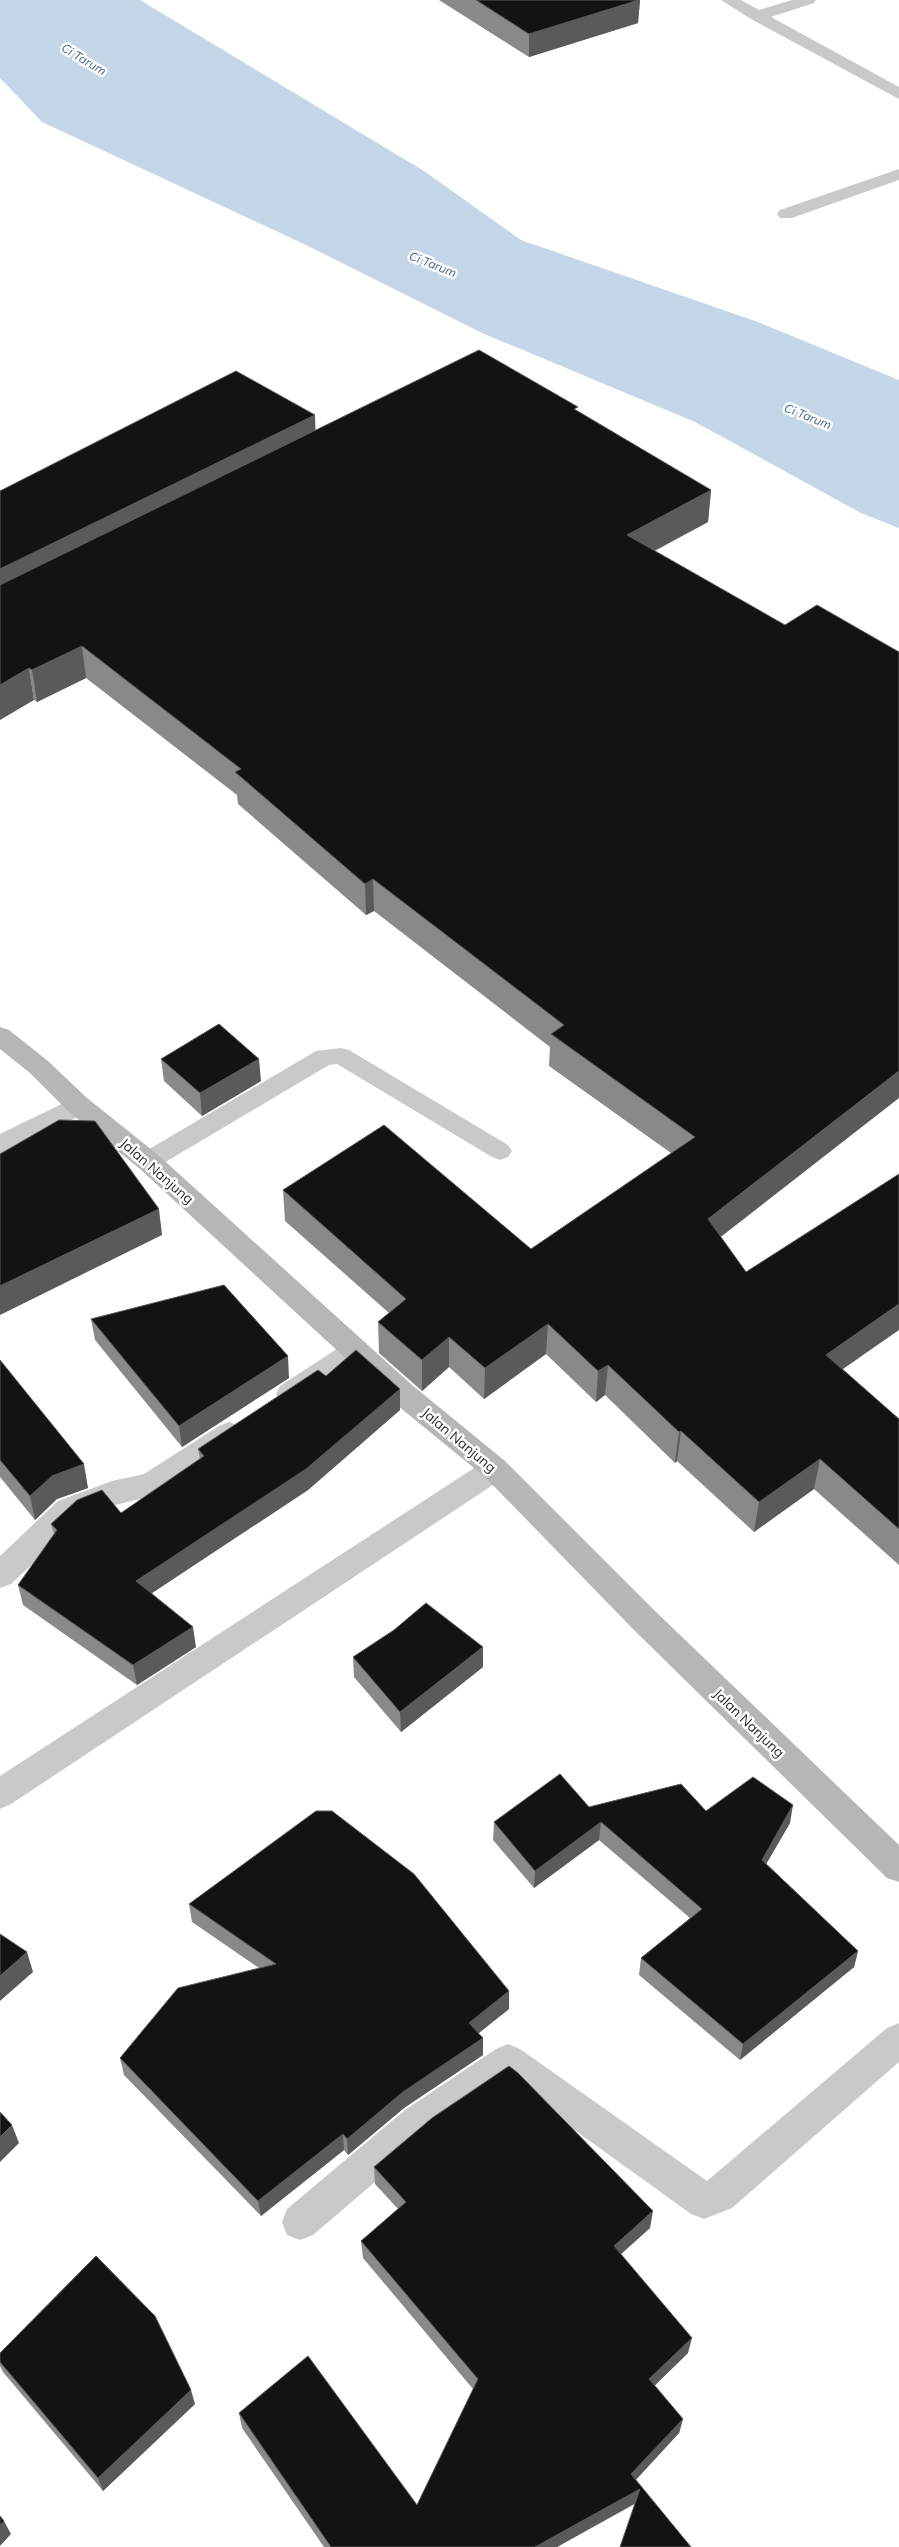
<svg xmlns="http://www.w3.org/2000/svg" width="899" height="2547" font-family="Mulish,sans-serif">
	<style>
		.water { fill: #c5d6e9 }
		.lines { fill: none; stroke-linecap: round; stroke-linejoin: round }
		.service { fill: #c9c9c9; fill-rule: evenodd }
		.minor { fill: #c9c9c9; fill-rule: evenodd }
		.secondary { fill: #b6b6b6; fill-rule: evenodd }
		.wall { fill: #898989 }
		.shaded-wall { fill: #5a5a5a }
		.building { fill: #131313; stroke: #5a5a5a }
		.labels { text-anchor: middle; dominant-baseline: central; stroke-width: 5; stroke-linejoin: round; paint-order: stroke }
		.far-water-label { font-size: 12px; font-style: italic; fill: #3c628b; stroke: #fff }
		.street-label { font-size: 14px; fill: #2c2c2c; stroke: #fff }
	</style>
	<rect width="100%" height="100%" fill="#fff"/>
	<path class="water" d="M0,0H140L424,171L521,240L758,322L899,380V528L861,513L695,422L482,333L308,246L42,122L0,78Z"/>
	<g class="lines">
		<path class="service" d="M341,1048L349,1050L508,1145L512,1151L508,1157L500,1160L492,1157L337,1064L329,1065L157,1167L148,1170L139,1167L136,1161L139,1155L316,1051Z"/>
		<g class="minor">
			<path d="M721,0H741L759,10L792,0H816L814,3L771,17L899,87V99L751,19Z"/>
			<path d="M899,169V180L792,218H780L777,214L780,210Z"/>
			<path d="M78,1096L87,1098L91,1105L87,1112L0,1156V1134Z"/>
			<path d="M356,1340L366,1343L370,1351L366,1359L300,1402L290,1405L280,1402L276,1394L280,1386L346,1343Z"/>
			<path d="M229,1422L239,1426L243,1434L239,1442L161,1494L115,1505L80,1519L11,1584L0,1588V1556L58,1501L112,1481L144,1474L219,1426Z"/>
			<path d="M495,1457L505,1461L510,1469L505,1477L11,1804L0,1809V1776L485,1461Z"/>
			<path d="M899,2023V2062L732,2208L704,2219L691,2214L508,2082L431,2134L313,2235L300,2240L287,2235L282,2222L287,2209L405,2110L496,2049L508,2044L520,2049L707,2181L887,2028Z"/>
		</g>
		<path class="secondary" d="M0,1027L9,1030L48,1061L87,1098L157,1154L412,1385L505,1461L655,1611L899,1845V1882L887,1878L633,1629L485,1477L392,1401L139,1168L69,1112L30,1073L0,1049Z"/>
	</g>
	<g class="wall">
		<path d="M439,0H640L638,23L529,57Z"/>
		<path d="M578,411L711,490L708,522L655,551L721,1237L746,1272L843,1369L899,1419V1565L814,1489L754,1532L677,1461L675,1463L605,1395L596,1402L546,1354L484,1399L449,1367L422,1391L379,1353L378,1322L389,1313L285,1221L283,1190L531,1249L671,1153L549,1066L550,1047L374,911L366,915L238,804L237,795L86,678L37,702L34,700L0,491L316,430Z"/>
		<path d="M161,1059L261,1081L202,1116L164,1081Z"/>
		<path d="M91,1319L289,1378L182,1447L95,1340Z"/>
		<path d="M0,1360L88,1488L57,1499L35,1520L0,1477Z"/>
		<path d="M326,1376L400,1389V1410L308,1490L152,1593L196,1647L137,1685L23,1605L18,1585L54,1534L51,1524L121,1513L200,1459L198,1449Z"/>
		<path d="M353,1657L483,1667L401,1732L354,1677Z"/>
		<path d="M589,1807L706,1811L790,1823L766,1864L858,1951L854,1967L740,2060L639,1975L641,1958L690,1918L599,1840L534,1888L493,1840L494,1822Z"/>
		<path d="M189,1904L509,1991V2009L478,2033L483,2055L404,2108L348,2155L344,2150L261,2216L124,2075L120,2058L259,1968L192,1922Z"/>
		<path d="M374,2167L650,2228L621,2254L688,2353L655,2385L683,2419L679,2433L636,2480L635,2504L557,2547H324L242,2428L239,2413L417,2505L473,2389L363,2258L361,2241L398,2209L375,2184Z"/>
		<path d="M0,2353L195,2404L103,2491L3,2372L0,2366Z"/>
	</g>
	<g class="shaded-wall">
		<path d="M640,0L638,23L529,57V34Z"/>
		<path d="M315,415L316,446L0,603V569Z"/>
		<path d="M711,490L708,522L625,566L627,535Z"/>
		<path d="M82,646L86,678L37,702L32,670Z"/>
		<path d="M29,668L34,700L0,720V685Z"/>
		<path d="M373,879L374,911L366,915L365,884Z"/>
		<path d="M259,1059L261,1081L202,1116L200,1093Z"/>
		<path d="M899,1071V1098L704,1250L708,1219Z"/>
		<path d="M159,1209L162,1235L0,1315V1286Z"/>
		<path d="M899,1304V1330L820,1385L826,1355Z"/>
		<path d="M548,1324L546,1354L484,1399L485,1368Z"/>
		<path d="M449,1337V1367L422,1391V1360Z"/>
		<path d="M288,1356L289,1378L182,1447L179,1426Z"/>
		<path d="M608,1365L605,1395L596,1402L598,1371Z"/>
		<path d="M400,1389V1410L308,1490L140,1601L136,1581Z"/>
		<path d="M681,1431L677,1461L675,1463L679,1432Z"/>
		<path d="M820,1459L814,1489L754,1532L759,1502Z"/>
		<path d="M84,1464L88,1488L57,1499L35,1520L30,1496L52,1476Z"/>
		<path d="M193,1627L196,1647L137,1685L133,1665Z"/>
		<path d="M483,1647V1667L401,1732L400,1712Z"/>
		<path d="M793,1805L790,1823L758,1878L762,1860Z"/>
		<path d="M601,1822L599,1840L534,1888L535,1871Z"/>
		<path d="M858,1951L854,1967L740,2060L743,2044Z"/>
		<path d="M27,1952L33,1972L0,2001V1976Z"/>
		<path d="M509,1991V2009L469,2041V2023Z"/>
		<path d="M483,2038V2055L404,2108L348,2155L347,2139L403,2092Z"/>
		<path d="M12,2125L19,2143L0,2162V2137Z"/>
		<path d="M343,2134L344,2150L261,2216L258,2201Z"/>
		<path d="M653,2211L650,2228L611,2263L614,2246Z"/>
		<path d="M692,2338L688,2353L646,2394L649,2379Z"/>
		<path d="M191,2390L195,2404L103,2491L98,2478Z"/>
		<path d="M683,2419L679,2433L628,2488L631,2474Z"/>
		<path d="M640,2489L637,2502L557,2547H535Z"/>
		<path d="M4,2521L11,2534L0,2546V2525Z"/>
	</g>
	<g class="building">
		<path d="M476,0H639L529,34Z"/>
		<path d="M479,350L578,407L574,409L711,490L627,535L785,625L817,605L899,652V1071L708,1219L746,1272L899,1174V1304L826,1355L899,1419V1529L820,1459L759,1502L681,1431L679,1432L608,1365L598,1371L548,1324L485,1368L449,1337L422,1360L378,1322L406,1299L283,1190L384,1125L531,1249L695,1137L551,1034L564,1025L373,879L365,884L235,772L241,769L82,646L32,670L29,668L0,685V585Z"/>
		<path d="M236,371L315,415L0,569V491Z"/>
		<path d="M219,1024L259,1059L200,1093L161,1059Z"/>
		<path d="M59,1120L95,1121L159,1209L0,1286V1154Z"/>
		<path d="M224,1285L288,1356L179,1426L91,1319Z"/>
		<path d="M356,1350L400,1389L306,1469L136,1581L193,1627L133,1665L18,1585L57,1530L51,1524L77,1500L102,1490L121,1513L204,1456L198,1449L318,1370L326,1376Z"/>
		<path d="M0,1360L84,1464L52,1476L30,1496L0,1460Z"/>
		<path d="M426,1603L483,1647L400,1712L353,1657L394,1630Z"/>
		<path d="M560,1774L589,1807L681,1784L706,1811L753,1777L793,1805L762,1860L858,1951L743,2044L641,1958L702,1909L601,1822L535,1871L494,1822Z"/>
		<path d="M316,1811H332L414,1874L509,1991L469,2023L483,2038L403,2092L347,2139L343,2134L258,2201L120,2058L178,1988L276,1964L189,1904Z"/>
		<path d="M0,1934L27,1952L0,1976Z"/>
		<path d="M509,2066L518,2073L653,2211L614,2246L692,2338L649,2379L683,2419L631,2474L691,2547H620L640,2489L535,2547H331L239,2413L308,2356L417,2505L478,2379L361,2241L406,2202L374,2167L432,2118Z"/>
		<path d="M0,2112L12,2125L0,2137Z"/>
		<path d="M96,2256L155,2316L191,2390L98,2478L0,2362V2353Z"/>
		<path d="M0,2516L4,2521L0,2525Z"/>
	</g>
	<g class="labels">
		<g class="far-water-label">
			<text transform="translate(84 59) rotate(31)">Ci Tarum</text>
			<text transform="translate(433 264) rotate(22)">Ci Tarum</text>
			<text transform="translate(808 416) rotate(22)">Ci Tarum</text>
		</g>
		<g class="street-label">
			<text transform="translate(157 1171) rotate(41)">Jalan Nanjung</text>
			<text transform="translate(459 1440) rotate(40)">Jalan Nanjung</text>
			<text transform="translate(749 1723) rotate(44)">Jalan Nanjung</text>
		</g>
	</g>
</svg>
